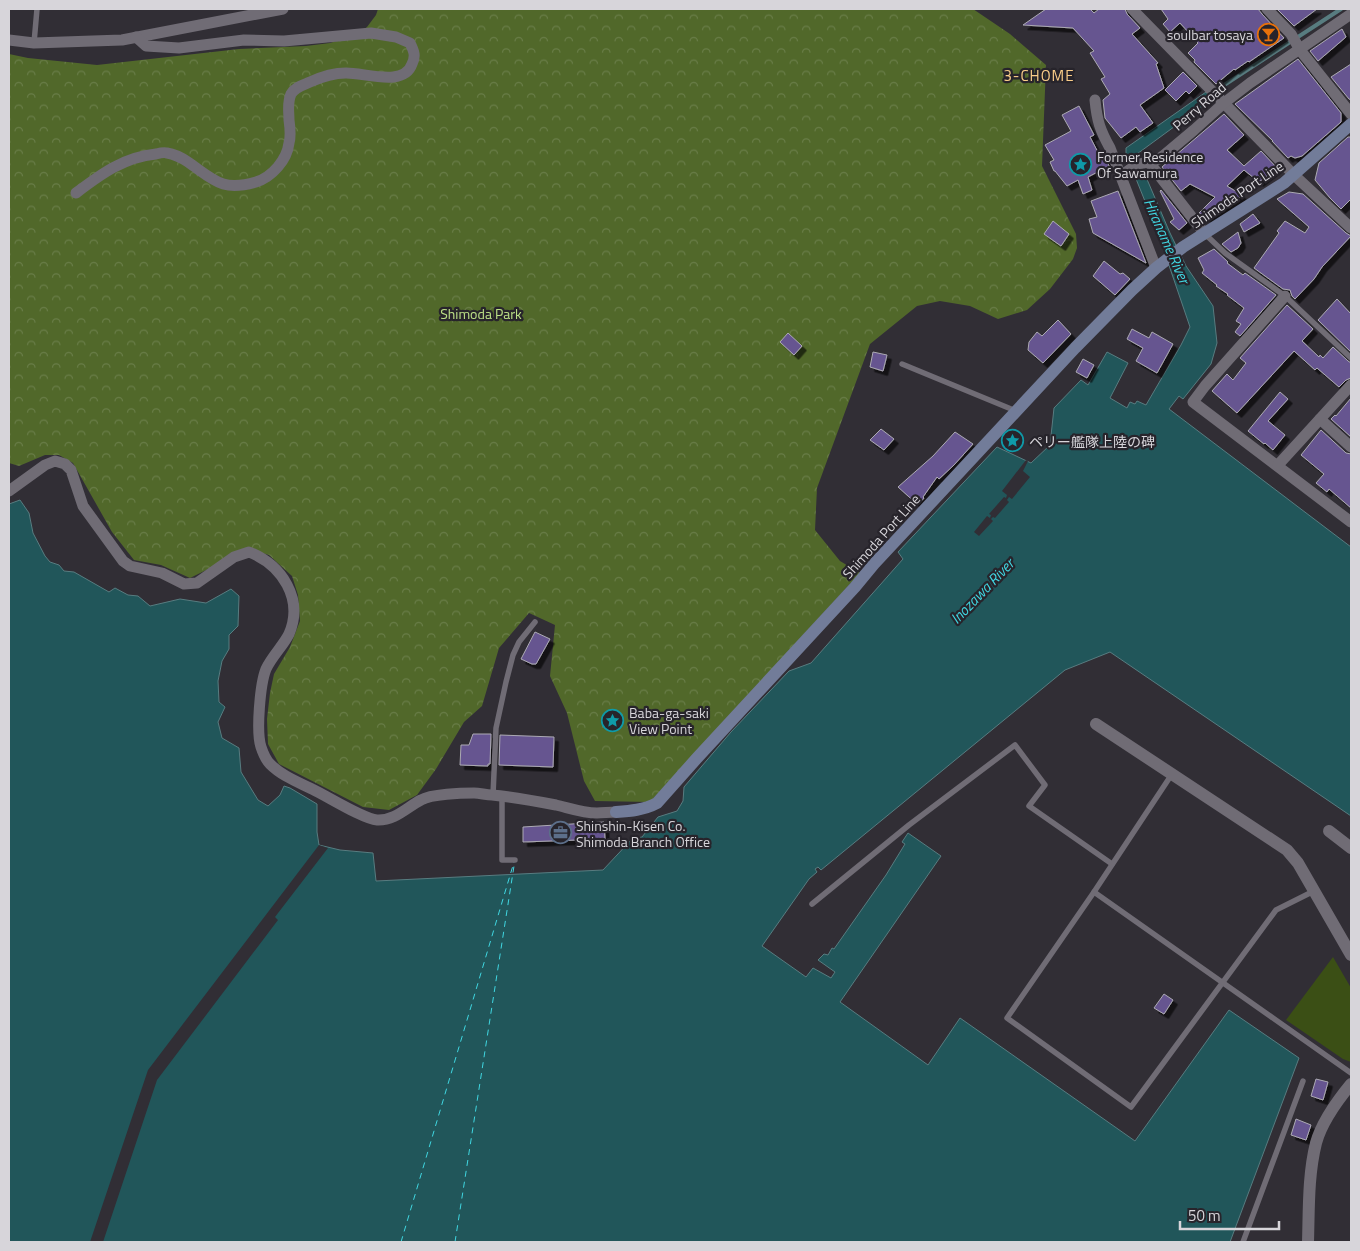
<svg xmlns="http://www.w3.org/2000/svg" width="1360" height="1251" font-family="'Titillium Web','Noto Sans JP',sans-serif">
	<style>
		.forest { fill: url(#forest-crowns) }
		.park { fill: #3b4f15 }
		.water { fill: #21565a; stroke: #587c80 }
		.pier { fill: #312e35 }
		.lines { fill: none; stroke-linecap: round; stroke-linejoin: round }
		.stream { stroke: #587c80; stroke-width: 4 }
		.ferry { stroke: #40d6e1; stroke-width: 1; stroke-dasharray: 6 5; stroke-linecap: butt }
		.building { fill: #665590; stroke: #acaab3; filter: url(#shadow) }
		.service { stroke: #706c75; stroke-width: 5.5 }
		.minor { stroke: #706c75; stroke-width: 11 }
		.tertiary { stroke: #706c75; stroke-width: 12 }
		.secondary { stroke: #727c99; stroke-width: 12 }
		.labels { text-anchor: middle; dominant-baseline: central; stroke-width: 4.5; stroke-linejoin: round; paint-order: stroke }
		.poi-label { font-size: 14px; fill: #d7d5da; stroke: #27242b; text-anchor: start }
		.street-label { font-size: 14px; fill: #d7d5da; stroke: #27242b }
		.park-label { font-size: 14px; fill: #bde187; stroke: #27242b }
		.neighbourhood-label { font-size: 15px; letter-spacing: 1px; fill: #fbce89; stroke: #27242b }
		.water-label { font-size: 15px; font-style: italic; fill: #40d6e1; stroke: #27242b }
	</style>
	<defs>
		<pattern id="forest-crowns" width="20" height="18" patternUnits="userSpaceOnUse" patternTransform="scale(1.25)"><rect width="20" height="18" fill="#51682a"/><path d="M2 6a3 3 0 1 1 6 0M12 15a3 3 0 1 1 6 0" fill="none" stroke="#697d48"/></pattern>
		<filter id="shadow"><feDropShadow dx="4.5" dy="4.5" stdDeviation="0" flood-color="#0009"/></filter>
	</defs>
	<rect width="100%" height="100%" fill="#312e35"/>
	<path class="forest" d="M378,9H973L1010,34L1046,65L1042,166L1076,234L1077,248L1073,259L1050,289L1027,310L998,319L970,306L940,301L917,306L870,344L817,488L815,530L840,561L860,573L650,802L595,801L584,781L567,713L550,676L555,625L529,613L499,648L482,706L464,722L436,769L417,795L389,810L363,807L279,764L268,744L267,719L270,693L274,674L290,647L300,621L298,595L292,576L269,555L249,549L190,578L161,565L134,560L112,532L73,463L59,455H45L19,466L9,463V54L28,58L97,65L239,49L306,46L330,43L356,35L367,27L376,15Z"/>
	<path class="park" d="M1333,957L1351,988V1062L1343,1059L1286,1020Z"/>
	<path class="water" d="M1206,92L1212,99L1137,154L1143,170L1170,233L1186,266L1213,306L1217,343L1211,364L1183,399L1179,396L1169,409L1351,547V816L1110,652L1065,670L821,870L818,867L815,869L817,872L809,879L762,946L806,977L813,968L831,978L835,972L818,960L824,954L828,955L832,948L834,949L886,875L905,844L902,842L908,833L941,856L840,1002L928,1065L960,1018L1135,1141L1229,1010L1299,1058L1230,1242H9V504L20,500L29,513L33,533L45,556L50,562L59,565L64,571L74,572L109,592L115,588L128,595L138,596L150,606L180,599L206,603L231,589L239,596L238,626L229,635V649L222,661L218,681L219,702L225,707L218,722L222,738L239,748L241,772L258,800L268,806L280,795L284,786L290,788L317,804V832L319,845L340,850L373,853L376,881L603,870L632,839L642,837L658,817L677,811L683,801L684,787L731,732L789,671L811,663L903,559L898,552L997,447L1031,463L1050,445L1054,408L1081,380L1088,385L1107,352L1128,363L1110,398L1127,408L1130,402L1135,404L1137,401L1146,405L1181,345L1190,327L1159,236L1126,154V148Z"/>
	<g class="pier">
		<path d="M1026,460L1028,461L1023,471L1030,477L1012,499L1009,497L1007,500L1009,502L995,518L993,517L991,519L993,521L979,536L974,532L987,516L990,518L991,515L989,514L1004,497L1006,498L1007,495L1002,491Z"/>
		<path d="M319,845L328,848L275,917L278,920L157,1080L103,1242H90L148,1070Z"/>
	</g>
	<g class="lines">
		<path class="stream" d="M1215,91L1341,9"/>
		<g class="ferry">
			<path d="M401,1242L514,862"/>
			<path d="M455,1242L514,866"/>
		</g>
	</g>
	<g class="building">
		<path d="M1046,9H1090L1094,13L1099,9H1125L1127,14L1140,28L1132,34L1158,63L1156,64L1164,88L1140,105L1153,123L1140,132L1136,127L1121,138L1105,118L1103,100L1110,94L1101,79L1105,77L1090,53L1094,51L1073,28L1023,25Z"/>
		<path d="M1161,9H1258L1262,14L1284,38L1249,62L1248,61L1235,70L1234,69L1216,84L1194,62L1195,60L1188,53L1198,43L1180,23L1170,32L1163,24L1168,19Z"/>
		<path d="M1277,9H1317L1294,26Z"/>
		<path d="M1342,29L1346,37L1318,61L1310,51Z"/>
		<path d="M1298,59L1341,113V122L1302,156L1295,158L1291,156L1288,158L1272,141H1273L1235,104Z"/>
		<path d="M1351,64V100L1349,99L1331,77Z"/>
		<path d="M1183,72L1197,86L1189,94L1186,91L1176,101L1165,90Z"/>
		<path d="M1079,106L1094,135L1090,137L1101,158L1105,156L1109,166L1088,177L1092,190L1083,194L1078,180L1067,186L1055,171H1054L1050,162L1054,160L1045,145L1071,131L1062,115Z"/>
		<path d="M1224,114L1244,135L1227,150L1244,166L1261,151L1277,168L1259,182L1244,170L1227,186L1242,195L1233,204L1220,212L1207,218L1199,213L1215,197L1190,184L1181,191L1162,167Z"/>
		<path d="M1348,137H1351V199L1341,209L1330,198L1315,180L1319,163Z"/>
		<path d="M1161,190L1187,223L1179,230L1170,222L1174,219L1160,191Z"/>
		<path d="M1118,191L1146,263L1093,233L1089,219L1097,217L1091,201Z"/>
		<path d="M1289,192L1303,194L1346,233L1351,236L1322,267L1314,279L1295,299L1292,296L1290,290L1283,289L1254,268L1279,233L1277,231L1285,221L1305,233L1309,227L1277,199Z"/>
		<path d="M1253,214L1260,223L1244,232L1240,224Z"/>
		<path d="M1053,221L1069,234L1061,246L1044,234Z"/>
		<path d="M1238,232L1241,243L1238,248L1231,252L1222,244Z"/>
		<path d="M1214,249L1228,262L1227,263L1243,275L1245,273L1276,295L1240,336L1235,332L1241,324L1236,321L1244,308L1227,295L1228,294L1216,286L1217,285L1202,273L1204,270L1198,258Z"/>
		<path d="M1104,261L1120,274L1123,273L1130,279L1115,295L1093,276Z"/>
		<path d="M1337,299L1351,314V352L1318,320Z"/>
		<path d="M1287,305L1313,329L1302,341L1319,357L1320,355L1323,358L1333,347L1348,361L1351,363V378L1346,380L1339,387L1317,368L1315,370L1294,351L1237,413L1212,391L1227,374L1233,380L1246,363L1240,358Z"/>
		<path d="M1058,320L1071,334L1043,363L1028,350L1029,342L1037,332L1042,336Z"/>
		<path d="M1132,329L1149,338L1152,332L1173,344L1157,373L1136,361L1143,348L1127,339Z"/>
		<path d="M788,333L802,346L794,355L780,342Z"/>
		<path d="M873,352L887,355L883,371L870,367Z"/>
		<path d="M1083,359L1094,365L1087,378L1076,372Z"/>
		<path d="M1280,392L1288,399L1268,421L1285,435L1273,450L1265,443L1264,444L1248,431Z"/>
		<path d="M1351,396V437L1331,419L1335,415L1336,416L1351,398L1350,397Z"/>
		<path d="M881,429L894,439L884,450L870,440Z"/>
		<path d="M1321,430L1346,453L1351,454V508L1329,489L1327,492L1316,483L1324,474L1301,455Z"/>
		<path d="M955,432L973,444L954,465L939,479L937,477L923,497L924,498L918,505L898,487L933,456Z"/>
		<path d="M535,632L550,639L536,664H532L521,659Z"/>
		<path d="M473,734H491L490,764H488V766L460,765L461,745H469Z"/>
		<path d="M500,735L554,737L553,767L499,765Z"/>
		<path d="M604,822L605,839L523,842V827Z"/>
		<path d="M1164,994L1173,1000L1164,1014L1154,1008Z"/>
		<path d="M1316,1079L1328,1082L1323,1100L1311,1096Z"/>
		<path d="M1296,1119L1311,1125L1306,1140L1291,1135Z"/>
	</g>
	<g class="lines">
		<g class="service">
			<path d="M34,43L37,9"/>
			<path d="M1205,234L1225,253L1285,296L1351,358"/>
			<path d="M902,364L1016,411"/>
			<path d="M1172,774L1094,892L1007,1018L1131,1107L1276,910L1314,891"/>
			<path d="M493,795L496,728L506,682L513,655L519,642L535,622"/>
			<path d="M502,795V860H515"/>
			<path d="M1094,892L1351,1073"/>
			<path d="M812,904L909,825L1015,745L1045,785L1029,806L1112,864"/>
			<path d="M1243,1242L1303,1081"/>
		</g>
		<g class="minor">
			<path d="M1132,9L1294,175L1351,228"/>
			<path d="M1267,9L1291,34L1300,50L1351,114"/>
			<path d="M9,40L34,43L122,40L283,9"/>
			<path d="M1095,100C1097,121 1100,130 1110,148L1156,268"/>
			<path d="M1148,161L1205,234"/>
			<path d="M1121,176L1136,165L1159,159L1163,156L1194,130L1224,103L1250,83L1351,14"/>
			<path d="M76,193C101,174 124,157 156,154C160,153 164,152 167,153C174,154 182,158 188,162C214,180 222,192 256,182C272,177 287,160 289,143C291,136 290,127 289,120C289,111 287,103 291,94C295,87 303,85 310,82C321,77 334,73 346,73C366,73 404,87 412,64C416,56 414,51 410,43L396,37L371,33L284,41L244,40L179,48L146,46L136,37"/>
			<path d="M1285,296L1205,386L1193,402L1351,522"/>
			<path d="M1320,419L1351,447"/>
			<path d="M1278,465L1351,385"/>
			<path d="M9,491L45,465L55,461L65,464L71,470L83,506L123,561L130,566L162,573L184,584L197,583L234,557L249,552C282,565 304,599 289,634C283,646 272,656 266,669C260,684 256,732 261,747C263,753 266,760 270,764C282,776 298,782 312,789C327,796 363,819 377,820C395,821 407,807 421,800C431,794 462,793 474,793C480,793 486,795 492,795C514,797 535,801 556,805C569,808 583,813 597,813C603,813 609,812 616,812"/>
		</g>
		<g class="tertiary">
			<path d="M1096,724L1287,850L1298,863L1351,955"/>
			<path d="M1329,831L1351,848"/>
			<path d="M1308,1242C1309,1209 1308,1175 1316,1143C1322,1121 1337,1101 1351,1084"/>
		</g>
		<path class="secondary" d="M616,812C630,811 644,810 657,803L697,758L855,587L874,564L1075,348L1132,290L1156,268L1183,247L1284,183L1351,124"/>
	</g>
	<defs>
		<symbol id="bar-ring" viewBox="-11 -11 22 22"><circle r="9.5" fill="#27242b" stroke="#e8710a" stroke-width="1.5"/><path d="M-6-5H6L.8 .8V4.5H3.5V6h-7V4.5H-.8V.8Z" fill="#e8710a"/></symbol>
		<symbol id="sight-ring" viewBox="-11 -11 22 22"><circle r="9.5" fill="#27242b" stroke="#0f9aa8" stroke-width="1.5"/><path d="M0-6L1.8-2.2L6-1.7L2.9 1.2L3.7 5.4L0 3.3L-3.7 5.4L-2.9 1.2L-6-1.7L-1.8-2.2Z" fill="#0f9aa8"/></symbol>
		<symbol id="office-ring" viewBox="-11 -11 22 22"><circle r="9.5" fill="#27242b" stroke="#5c6f8a" stroke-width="1.5"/><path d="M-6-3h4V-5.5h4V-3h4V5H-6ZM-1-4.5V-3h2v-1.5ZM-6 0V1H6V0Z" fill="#5c6f8a"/></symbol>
	</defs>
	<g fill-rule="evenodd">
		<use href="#bar-ring" x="1256" y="22" width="25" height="25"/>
		<use href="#sight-ring" x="1068" y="152" width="25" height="25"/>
		<use href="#sight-ring" x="1000" y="428" width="25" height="25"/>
		<use href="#sight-ring" x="600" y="708" width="25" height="25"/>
		<use href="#office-ring" x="548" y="820" width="25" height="25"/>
	</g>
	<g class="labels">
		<g class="poi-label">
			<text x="1253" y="34" text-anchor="end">soulbar tosaya</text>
			<text x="1097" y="156">Former Residence<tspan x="1097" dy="16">Of Sawamura</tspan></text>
			<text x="1029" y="441">ペリー艦隊上陸の碑</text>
			<text x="629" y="712">Baba-ga-saki<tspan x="629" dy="16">View Point</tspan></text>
			<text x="576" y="825">Shinshin-Kisen Co.<tspan x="576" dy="16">Shimoda Branch Office</tspan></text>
		</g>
		<g class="street-label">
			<text transform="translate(1199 106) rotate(-41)">Perry Road</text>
			<text transform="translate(1237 194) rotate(-34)">Shimoda Port Line</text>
			<text transform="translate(881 536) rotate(-48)">Shimoda Port Line</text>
		</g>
		<g class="park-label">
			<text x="481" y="313">Shimoda Park</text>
		</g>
		<g class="neighbourhood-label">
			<text x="1039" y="75">3-CHOME</text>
		</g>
		<g class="water-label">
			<text transform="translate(1167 241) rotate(66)">Hiraname River</text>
			<text transform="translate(982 591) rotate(-46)">Inozawa River</text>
		</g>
	</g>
	<rect width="1360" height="1251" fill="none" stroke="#d7d5da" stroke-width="20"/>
	<path d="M1180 1221v8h99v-8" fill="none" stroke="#d7d5da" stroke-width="2.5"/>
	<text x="1188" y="1221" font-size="15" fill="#d7d5da" stroke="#27242b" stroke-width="4" paint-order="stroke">50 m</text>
</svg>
